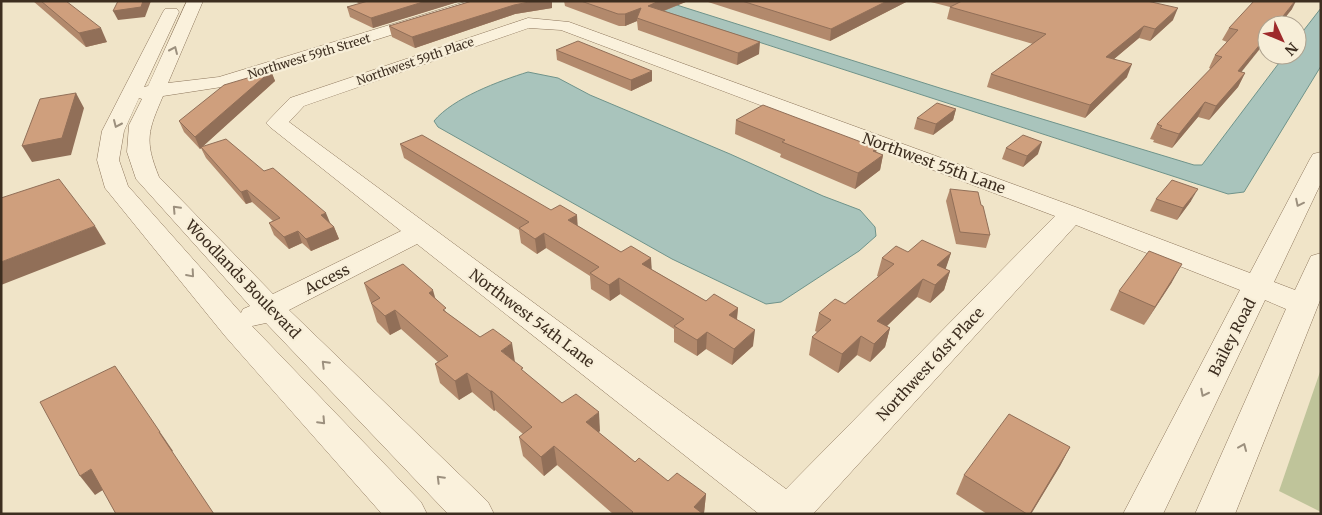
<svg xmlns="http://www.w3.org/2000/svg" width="1322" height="515" font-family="Merriweather,serif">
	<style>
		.cemetery { fill: #bfc49a }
		.water { fill: #a9c4bc; stroke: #6f938a }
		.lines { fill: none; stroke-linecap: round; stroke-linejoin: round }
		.minor-casing { stroke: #8d765c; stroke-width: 1 }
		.minor { fill: #faf1dc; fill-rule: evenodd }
		.wall { fill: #b2896c }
		.shaded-wall { fill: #916f58 }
		.building { fill: #cf9f7d; stroke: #916f58 }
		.oneway { stroke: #9c907e }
		.labels { text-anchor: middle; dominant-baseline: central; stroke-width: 4.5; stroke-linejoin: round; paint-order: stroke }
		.far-street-label { font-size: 12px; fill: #3d2e20; stroke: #f7eed8 }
		.street-label { font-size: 15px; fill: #3d2e20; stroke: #f7eed8 }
	</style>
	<rect width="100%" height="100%" fill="#f0e4c8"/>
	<path class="cemetery" d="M1321,369V512L1279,491Z"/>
	<g class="water">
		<path d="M632,1H664L943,89L1194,165H1202L1285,55H1297V39L1321,8V66L1244,192L1228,194Z"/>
		<path d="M528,72L558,78L590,95L730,154L823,196L860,210L875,227L876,236L859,251L781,302L766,304L672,259L438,127L434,121C453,98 499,81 528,72Z"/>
	</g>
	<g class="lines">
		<defs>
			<path id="minor" d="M187,1H203L168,83L219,77L468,1H492L490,4L228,86L163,96C148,131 144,140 159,177L273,294L401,231L270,127L266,123L290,98L528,18L569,22L1081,209L1250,273L1310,159L1313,154L1321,152V183L1274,282L1295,290L1311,256L1321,253V298L1235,514H1195L1286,309L1265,300L1163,514H1123L1240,290L1076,225L813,514H759L417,244L289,310L488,502L494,514H448L266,323L252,326L421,502L427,514H382L225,336L105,188L97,160L102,131L163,12L165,9H177L179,12L144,87L148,86ZM529,28L561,30L1055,216L786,489L289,122L304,106ZM139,98L142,99L129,125L127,152L136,179L250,306L243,309L241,313L128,186L119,160L124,131Z"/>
		</defs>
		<use href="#minor" class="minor-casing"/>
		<use href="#minor" class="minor"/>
	</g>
	<g class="wall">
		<path d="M33,1H66L107,42L86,47Z"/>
		<path d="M355,1H461L373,28L350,17L347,7L360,4Z"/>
		<path d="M472,1H552V8L515,14L415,48L392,37L389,26Z"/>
		<path d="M564,1H688L664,11L759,54L737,65L638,30L637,21L625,26H619L565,6Z"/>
		<path d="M705,1H908L830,41Z"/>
		<path d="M927,1H1147L1173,20L1150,41L1139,38L1114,59L1127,77L1085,118L987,87L991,74L1033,44L947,19L950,7Z"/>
		<path d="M1292,9L1279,25H1267L1241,72L1245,73L1238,87L1209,120L1198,117L1172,148L1153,142L1154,140L1150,139L1157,124L1211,69L1209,68L1215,55L1227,42L1222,40L1229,28Z"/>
		<path d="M556,50L652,81L631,91L557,60Z"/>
		<path d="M271,71L275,81L202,147L264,171L334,227L339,239L311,251L302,243L289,249L274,235L269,223L273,221L252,202L246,204L206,158L201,148L200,149L184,132L179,121Z"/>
		<path d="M956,109L953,120L933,135L914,129L917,118Z"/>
		<path d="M736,120L877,148L876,152L883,155L880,170L855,189L780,157L781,154L735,134Z"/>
		<path d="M400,144L578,226L621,252L651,258V269L706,301L738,308L737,320L753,346L732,365L706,349L697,356L674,342V329L620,294L610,301L591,289L590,276L546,248L537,254L521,243L519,230L404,158Z"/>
		<path d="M1006,148L1038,154L1023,167L1002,159Z"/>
		<path d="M950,189L990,235L986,248L956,244L946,201Z"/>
		<path d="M1156,199L1191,201L1177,220L1150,211Z"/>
		<path d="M908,252L951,253L945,269L950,271L944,290L930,303L917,297L887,326L890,328L885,347L870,362L857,355L838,373L809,355L812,337L817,332L815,331L819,313L845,304L879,277L877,276L882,258Z"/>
		<path d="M1172,282L1144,325L1110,310L1119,291Z"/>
		<path d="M364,283L436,299L447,313L480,337L515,362L524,372L562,403L600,431L598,432L635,462L668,481L706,494L704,513L613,514L557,465L544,476L523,456L519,437L523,434L495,410L494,411L472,392L459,400L440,383L435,364L438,362L401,329L390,335L377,322L371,303L370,301Z"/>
		<path d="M1070,447L1060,466L1031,514H987L956,494L964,475Z"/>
	</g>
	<g class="shaded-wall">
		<path d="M143,1H151L145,17L118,20L113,11Z"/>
		<path d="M426,1H461L373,28L371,18Z"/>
		<path d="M534,1H552V8L515,14L415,48L412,37L514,5Z"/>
		<path d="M659,1H688L648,17V6Z"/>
		<path d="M887,1H908L830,41L831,29Z"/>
		<path d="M1295,1H1296L1292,9L1279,25H1276Z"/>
		<path d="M641,8L637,18V21L625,26V14Z"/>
		<path d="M1178,8L1173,20L1150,41L1155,29Z"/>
		<path d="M1144,26L1139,38L1101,70L1106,57Z"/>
		<path d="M101,28L107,42L86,47L79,33Z"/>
		<path d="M1267,36V40L1231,85L1238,71Z"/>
		<path d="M760,42L759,54L737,65L738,53Z"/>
		<path d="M1132,64L1127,77L1085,118L1090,105Z"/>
		<path d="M271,71L275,81L200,149L195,137Z"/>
		<path d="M652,71V81L631,91V80Z"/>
		<path d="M1245,73L1238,87L1209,120L1216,106Z"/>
		<path d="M76,93L84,108L71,155L32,162L22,146Z"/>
		<path d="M1205,102L1198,117L1172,148L1179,134Z"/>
		<path d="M956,109L953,120L933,135L936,124Z"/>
		<path d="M1042,142L1038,154L1023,167L1027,156Z"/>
		<path d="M877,148L874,162L883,155L880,170L855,189L858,173L873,151Z"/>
		<path d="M1198,189L1191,201L1177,220L1183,208Z"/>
		<path d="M247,190L252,202L246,204L241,192Z"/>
		<path d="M326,213L331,225L321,215Z"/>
		<path d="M577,215L578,230L568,220Z"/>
		<path d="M95,226L106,244L1,285V262Z"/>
		<path d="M334,227L339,239L311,251L306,239Z"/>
		<path d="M298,231L302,243L289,249L284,237Z"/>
		<path d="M544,233L546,248L537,254L535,239Z"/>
		<path d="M951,253L945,271L931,283L937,265Z"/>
		<path d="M651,258L652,273L642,264Z"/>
		<path d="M1182,264L1172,282L1144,325L1155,307Z"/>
		<path d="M950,271L944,290L930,303L935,285Z"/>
		<path d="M619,278L620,294L610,301L609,285Z"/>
		<path d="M923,279L917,297L872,340L877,321Z"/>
		<path d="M433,290L438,308L429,293Z"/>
		<path d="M738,308L736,324L729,315Z"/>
		<path d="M395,310L401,329L390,335L385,316Z"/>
		<path d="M890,328L885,347L870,362L874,344Z"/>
		<path d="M755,330L753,346L732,365L734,349Z"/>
		<path d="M707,332L706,349L697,356V340Z"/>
		<path d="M861,336L857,355L838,373L842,354Z"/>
		<path d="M512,343L515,362L501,351Z"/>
		<path d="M467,373L472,392L459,400L455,381Z"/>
		<path d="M490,391H492L495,410L494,411Z"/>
		<path d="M599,412L600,431L588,441L586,422Z"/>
		<path d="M159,432H160L173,451L171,452Z"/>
		<path d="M554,446L557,465L544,476L541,457Z"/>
		<path d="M1070,447L1060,466L1031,514H1030Z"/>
		<path d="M91,469L106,488L95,495L80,476Z"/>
		<path d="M706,494L704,513L693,514L694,507Z"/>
	</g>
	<g class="building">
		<path d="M41,1H66L101,28L79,33Z"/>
		<path d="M118,1H143L141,7L113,11Z"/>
		<path d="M368,1H426L371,18L347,7Z"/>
		<path d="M472,1H534L514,5L412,37L389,26Z"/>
		<path d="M581,1H659L648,6L760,42L738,53L637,18L641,8L625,14H618Z"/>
		<path d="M742,1H887L831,29Z"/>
		<path d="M962,1H1147L1178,8L1155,29L1144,26L1106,57L1132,64L1090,105L991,74L1046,34L950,7Z"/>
		<path d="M1254,1H1295L1276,25H1267V36L1238,71L1245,73L1216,106L1205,102L1179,134L1160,128L1162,126L1157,124L1222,57L1215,55L1238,30L1229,28Z"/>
		<path d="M578,41L652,71L631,80L556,50Z"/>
		<path d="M271,71L195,137L179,121L224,85Z"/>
		<path d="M76,93L62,138L22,146L40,99Z"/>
		<path d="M937,103L956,109L936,124L917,118Z"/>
		<path d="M763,105L877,148L873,151L883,155L858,173L782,142L785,140L736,120Z"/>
		<path d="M422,135L551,210L560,205L577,215L568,220L621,252L631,246L651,258L642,264L706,301L714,294L738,308L729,315L755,330L734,349L707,332L697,340L674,326L684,319L619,278L609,285L590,273L599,267L544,233L535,239L519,228L529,222L400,144Z"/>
		<path d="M1023,135L1042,142L1027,156L1006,148Z"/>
		<path d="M226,139L264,171L273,168L326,213L321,215L334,227L306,239L298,231L284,237L269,223L280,218L247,190L241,192L201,147Z"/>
		<path d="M59,179L95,226L1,262V198Z"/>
		<path d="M1172,180L1198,189L1183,208L1156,199Z"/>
		<path d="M950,189L978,192L981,205L983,206L990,235L960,232Z"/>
		<path d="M922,240L951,253L937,265L950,271L935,285L923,279L877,321L890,328L874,344L861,336L842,354L812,337L831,320L819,313L835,299L845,304L894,264L882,258L896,246L908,252Z"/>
		<path d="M1149,251L1182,264L1155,307L1119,291Z"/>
		<path d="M403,264L433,290L429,293L446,308L443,310L480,337L493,329L512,343L501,351L523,368L521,369L562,403L576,394L599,412L586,422L635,462L639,458L668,481L677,473L706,494L694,507L703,514H631L633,512L554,446L541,457L519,437L532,427L492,391H490L467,373L455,381L435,364L448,356L395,310L385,316L371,303L380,298L364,283Z"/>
		<path d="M115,366L160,432H159L214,514H116L91,469L80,476L40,402Z"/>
		<path d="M1009,414L1070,447L1030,514H1027L964,475Z"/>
	</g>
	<defs><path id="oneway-chevron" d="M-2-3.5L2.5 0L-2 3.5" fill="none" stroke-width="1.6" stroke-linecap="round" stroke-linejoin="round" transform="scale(1.25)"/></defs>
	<g class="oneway">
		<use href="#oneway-chevron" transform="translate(174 50) rotate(-66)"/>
		<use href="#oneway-chevron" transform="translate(117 124) rotate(114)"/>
		<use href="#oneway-chevron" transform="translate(1299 203) rotate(116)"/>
		<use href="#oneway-chevron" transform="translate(176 209) rotate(-133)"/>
		<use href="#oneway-chevron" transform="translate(191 274) rotate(49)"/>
		<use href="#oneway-chevron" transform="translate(325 364) rotate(-135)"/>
		<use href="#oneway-chevron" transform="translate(1204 393) rotate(117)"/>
		<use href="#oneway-chevron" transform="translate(322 421) rotate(47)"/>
		<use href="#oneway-chevron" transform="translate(1243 447) rotate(-67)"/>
		<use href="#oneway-chevron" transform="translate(440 479) rotate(-135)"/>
	</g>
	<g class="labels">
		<g class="far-street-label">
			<text transform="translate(309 56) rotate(-17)">Northwest 59th Street</text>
			<text transform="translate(415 61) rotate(-19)">Northwest 59th Place</text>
		</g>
		<g class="street-label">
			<text transform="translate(934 163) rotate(20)">Northwest 55th Lane</text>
			<text transform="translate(243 279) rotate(46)">Woodlands Boulevard</text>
			<text transform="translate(327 279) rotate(-27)">Access</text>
			<text transform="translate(532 318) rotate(37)">Northwest 54th Lane</text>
			<text transform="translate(1232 337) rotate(-63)">Bailey Road</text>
			<text transform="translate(930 364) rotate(-47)">Northwest 61st Place</text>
		</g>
	</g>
	<rect width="1322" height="515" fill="none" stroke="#3d2e20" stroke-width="5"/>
	<g transform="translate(1282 40) rotate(134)"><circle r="24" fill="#f7eed8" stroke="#ada18e"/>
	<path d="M0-4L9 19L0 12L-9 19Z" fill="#9e2a2b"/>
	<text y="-8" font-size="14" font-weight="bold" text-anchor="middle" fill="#3d2e20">N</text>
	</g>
</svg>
